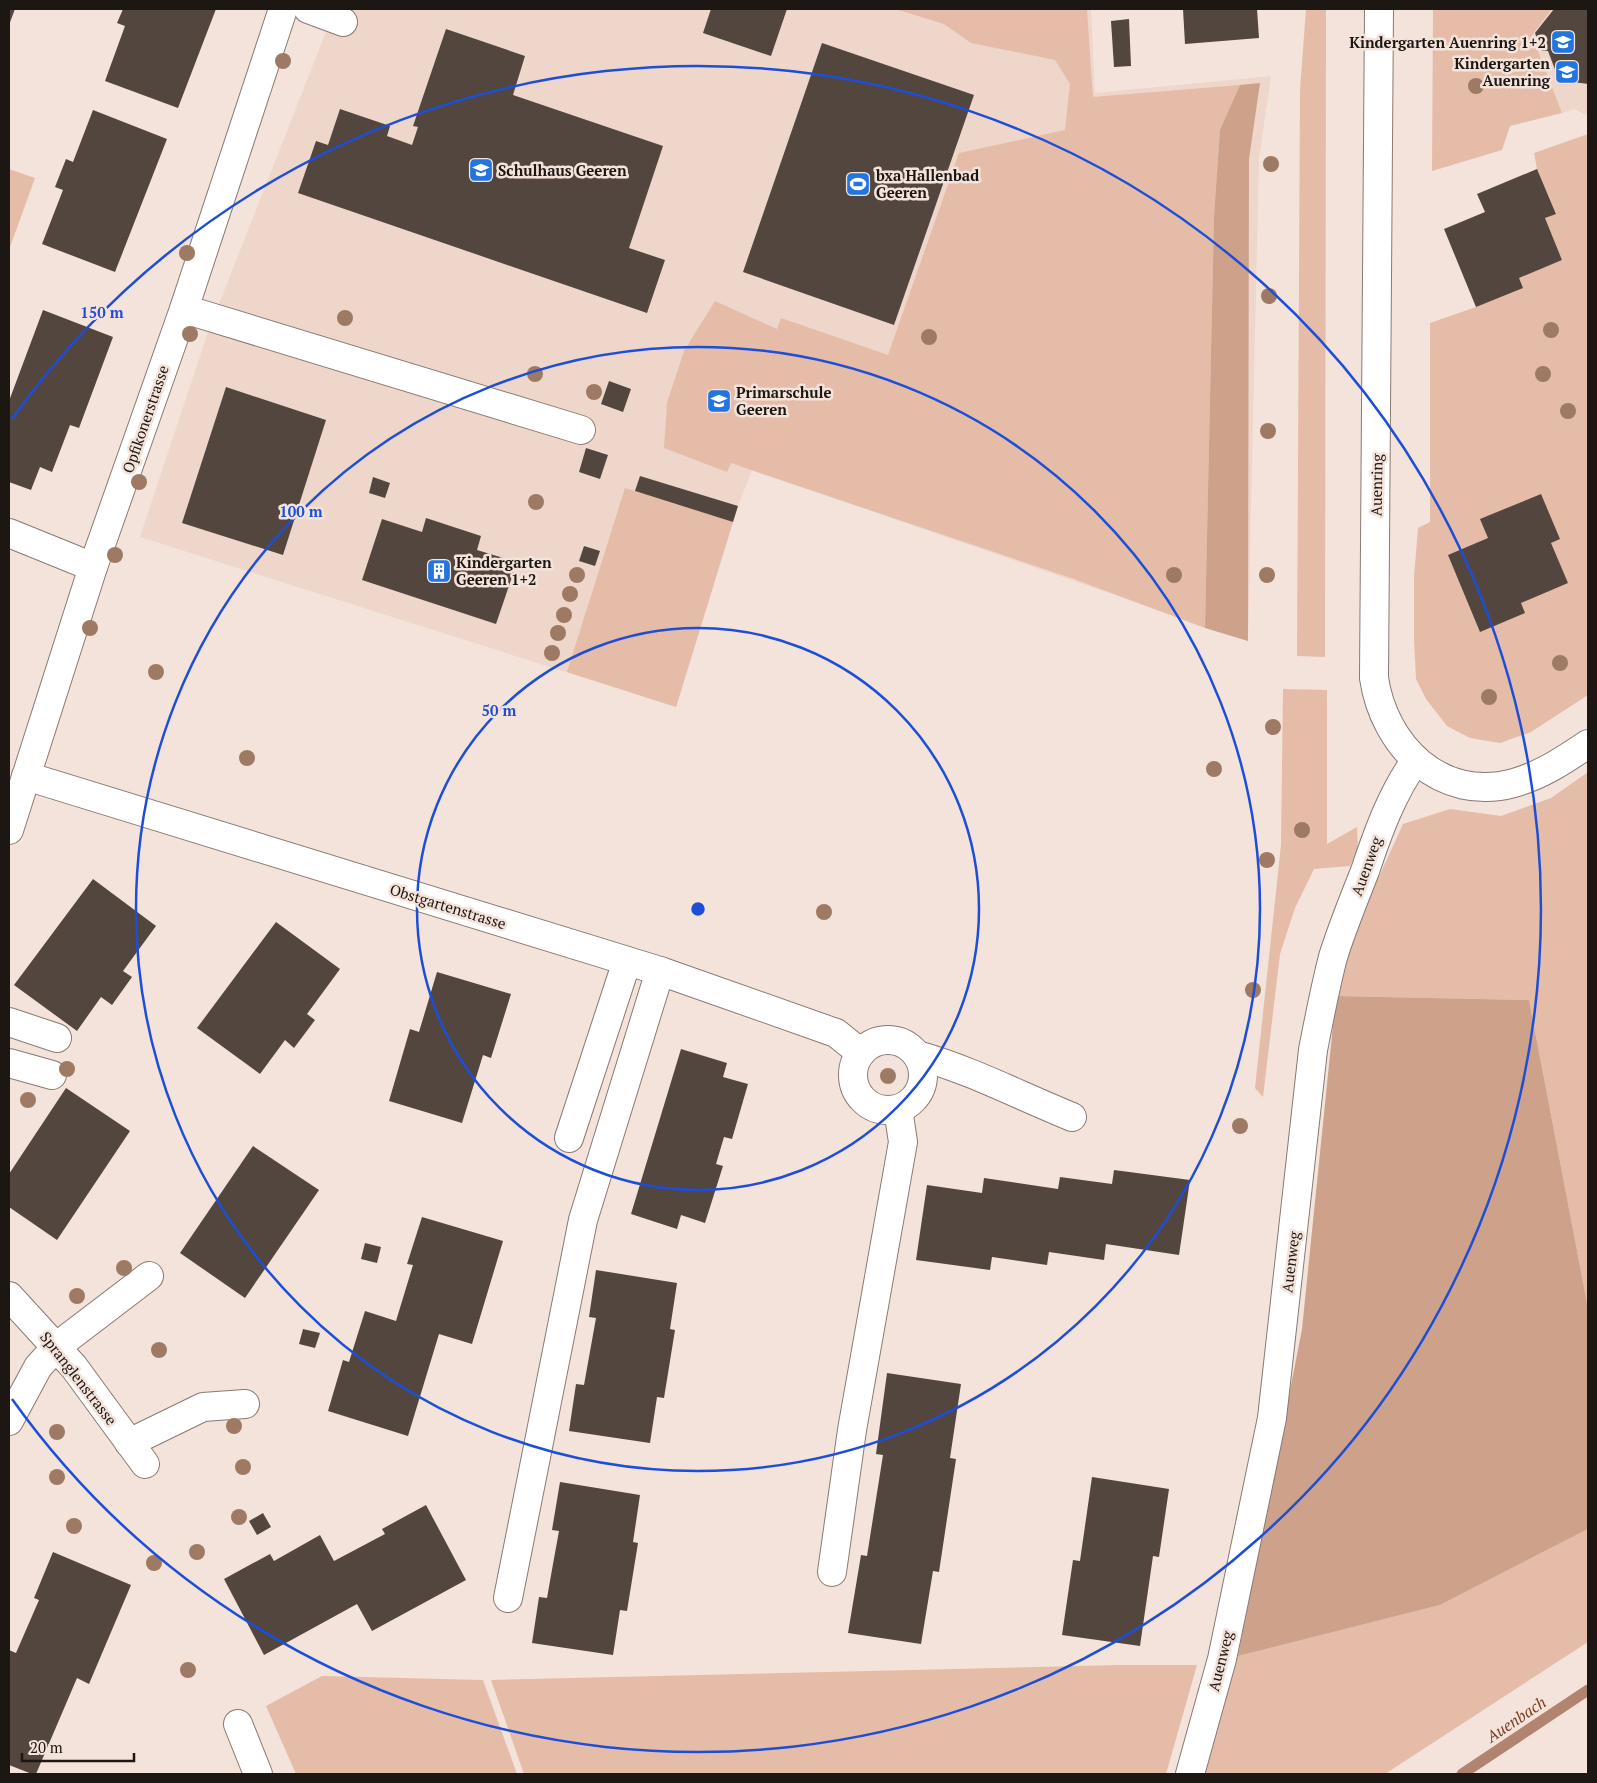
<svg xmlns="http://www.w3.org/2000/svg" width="1597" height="1783" font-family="'PT Serif',serif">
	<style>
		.built { fill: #eed6cb }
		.green { fill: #e4bca8 }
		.forest { fill: #cea18b }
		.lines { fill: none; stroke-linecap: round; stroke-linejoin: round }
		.stream { stroke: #b0846f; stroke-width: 11 }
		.building { fill: #53463f }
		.minor-casing { stroke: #897a73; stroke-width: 30 }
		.minor { stroke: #fff; stroke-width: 28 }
		.tree { fill: #9e7963 }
		.ring { fill: none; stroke: #1d4ed8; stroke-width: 2.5 }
		.labels { text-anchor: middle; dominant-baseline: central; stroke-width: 5; stroke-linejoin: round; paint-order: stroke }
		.poi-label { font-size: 15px; font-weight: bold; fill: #1d1714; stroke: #f4e3db; text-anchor: start }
		.street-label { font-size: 15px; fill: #1d1714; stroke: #f4e3db }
		.water-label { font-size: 16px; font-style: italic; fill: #7a4021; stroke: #f4e3db }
		.centre { fill: #1d4ed8; stroke: #f4e3db; stroke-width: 2.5 }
		.ring-label { font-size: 15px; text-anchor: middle; font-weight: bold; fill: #1d4ed8; stroke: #f4e3db; stroke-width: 5; stroke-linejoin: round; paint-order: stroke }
	</style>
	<rect width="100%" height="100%" fill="#f4e3db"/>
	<g class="built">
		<path d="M335,9H1091L1095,93L1271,76L1259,159L1248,641L752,470L738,506L676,707L140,537L208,332Z"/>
		<path d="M1552,9H1588V116L1574,109L1562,113L1532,34Z"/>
	</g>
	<g class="green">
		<path d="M895,9L1087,10L1093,97L1240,85L1220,130L1214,216L1205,628L1074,579L751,470L731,463L727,472L664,448L667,403L684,351L715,301L777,329L781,318L888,355L959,153L1065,130L1070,84L1055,60L971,43L944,24Z"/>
		<path d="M1306,9H1326L1325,657L1297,656L1300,90Z"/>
		<path d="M1433,9H1552L1532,35L1562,113L1510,126L1502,150L1432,171Z"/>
		<path d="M1588,134V695L1531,732L1500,743L1470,738L1447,726L1426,699L1416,679L1414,639V577L1418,528L1430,522V323L1476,307L1519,278L1562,260L1545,218L1556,213L1537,169L1534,153Z"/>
		<path d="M9,169L35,178L10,247H9Z"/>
		<path d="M625,488L733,522L676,707L567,672Z"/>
		<path d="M1283,689L1327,690V844L1357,827L1358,849L1350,866L1314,869L1295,908L1280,954L1263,1097L1255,1088L1281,845Z"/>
		<path d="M1588,772V1308L1529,1000L1336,996L1356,927L1403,824L1450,809L1501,816L1551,798Z"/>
		<path d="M1588,1529V1642L1385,1774H1205L1238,1656L1440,1605Z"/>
		<path d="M1119,1665H1197L1166,1774H524L491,1680Z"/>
		<path d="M322,1676L483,1680L517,1774H296L266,1706Z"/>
	</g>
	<g class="forest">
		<path d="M1260,83L1249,159L1248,641L1205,628L1214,216L1220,130L1240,85Z"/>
		<path d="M1336,996L1529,1000L1588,1308V1529L1440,1605L1238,1656L1302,1329Z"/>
	</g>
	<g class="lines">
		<path class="stream" d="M1462,1774L1588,1690"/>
	</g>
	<g class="building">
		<path d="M9,9H15L9,25Z"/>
		<path d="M123,9H216L178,108L105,81L125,26L117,23Z"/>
		<path d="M711,9H787L771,56L703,33Z"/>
		<path d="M1183,9H1257L1259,38L1185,44Z"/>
		<path d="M1554,9H1588V84L1559,80L1548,51H1542L1535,33Z"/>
		<path d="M1129,19L1131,66L1114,67L1111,21Z"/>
		<path d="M446,29L525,56L513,95L663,146L629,248L665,260L647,313L298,193L316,141L328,145L340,109L390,126L387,136L412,145L418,127L413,126Z"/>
		<path d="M822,43L974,95L894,325L743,272Z"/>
		<path d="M93,110L167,139L115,272L42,244L63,190L55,187L66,159L73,162Z"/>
		<path d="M1537,169L1556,214L1545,218L1562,260L1519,278L1523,288L1476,307L1444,229L1485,212L1477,194Z"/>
		<path d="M43,310L113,337L79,428L70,425L52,472L40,467L31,490L9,482V401Z"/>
		<path d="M609,381L631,389L623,412L601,404Z"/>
		<path d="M226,387L326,420L283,555L182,523Z"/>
		<path d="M586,448L608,455L600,479L579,472Z"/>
		<path d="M640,476L738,506L733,522L635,491Z"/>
		<path d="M373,477L390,483L385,498L369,493Z"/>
		<path d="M1541,494L1560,539L1551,543L1568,583L1521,603L1525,613L1480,632L1448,555L1488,538L1480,519Z"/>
		<path d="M426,518L481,536L477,550L517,562L496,624L362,580L382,519L422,532Z"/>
		<path d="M584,546L600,551L595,566L579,561Z"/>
		<path d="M93,879L156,926L123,971L132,977L112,1005L101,997L77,1031L14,985Z"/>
		<path d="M276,922L340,969L307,1014L315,1020L294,1048L285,1040L260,1074L197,1028Z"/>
		<path d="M437,972L511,994L491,1058L483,1055L462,1123L389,1101L410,1029L419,1032Z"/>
		<path d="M681,1049L727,1063L723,1077L748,1084L732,1139L724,1137L716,1164L723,1166L705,1223L681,1215L677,1229L631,1214Z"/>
		<path d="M66,1088L130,1131L57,1240L9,1207V1174Z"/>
		<path d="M253,1146L319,1190L245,1298L180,1253Z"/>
		<path d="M1114,1170L1190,1180L1179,1255L1106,1244L1104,1260L1049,1252L1047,1265L992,1257L990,1270L916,1260L927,1185L982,1193L984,1178L1058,1189L1060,1177L1112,1184Z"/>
		<path d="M422,1217L503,1241L472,1344L439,1334L408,1436L328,1411L343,1360L349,1362L365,1311L396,1321L413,1265L407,1264Z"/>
		<path d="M365,1243L381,1247L377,1263L361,1259Z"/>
		<path d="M596,1270L677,1283L670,1329L675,1330L664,1398L657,1397L650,1443L569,1431L576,1384L584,1385L596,1318L589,1317Z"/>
		<path d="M303,1329L320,1333L315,1348L299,1344Z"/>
		<path d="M887,1373L961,1384L950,1458L956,1459L939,1572L933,1571L921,1644L848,1633L861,1555L867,1556L883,1455L876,1454Z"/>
		<path d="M1092,1477L1169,1489L1159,1557L1153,1556L1140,1646L1062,1635L1073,1560L1080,1561Z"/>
		<path d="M560,1482L640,1495L633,1542L638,1543L627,1611L620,1610L613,1655L532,1643L539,1597L547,1598L553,1564L559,1531L552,1530Z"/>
		<path d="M426,1505L466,1580L372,1631L357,1604L264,1655L224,1579L270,1554L274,1561L320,1535L334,1561L385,1534L382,1529Z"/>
		<path d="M263,1513L271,1527L257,1535L249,1521Z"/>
		<path d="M53,1552L131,1585L89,1684L77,1678L36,1774H32L9,1765V1650L16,1653L39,1600L34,1598Z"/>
	</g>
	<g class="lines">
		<defs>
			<g id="minor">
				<path d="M308,9L343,22"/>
				<path d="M1379,9L1374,678C1384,746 1441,803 1514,783C1542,775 1564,760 1588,744"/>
				<path d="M184,309L581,430"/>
				<path d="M9,533L93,567"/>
				<path d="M26,776L660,971L836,1033L861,1053"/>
				<path d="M9,830L93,567L184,309L283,9"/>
				<path d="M9,1022L57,1038"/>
				<circle cx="888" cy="1075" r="35"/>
				<path d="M917,1055C971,1070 1020,1096 1072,1117"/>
				<path d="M9,1063L52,1075"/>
				<path d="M569,1138L627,961"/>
				<path d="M9,1296L74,1367L145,1464"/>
				<path d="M9,1421L38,1367L56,1347L149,1276"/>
				<path d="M129,1443L203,1407L245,1404"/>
				<path d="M832,1572L852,1430L903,1142L898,1109"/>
				<path d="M508,1598L583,1220L660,971"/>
				<path d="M238,1724L258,1774"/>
				<path d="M1190,1774L1222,1659L1272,1418L1313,1050C1319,1019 1325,988 1333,957C1342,928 1354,899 1365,871C1378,832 1392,793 1416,760"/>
			</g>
		</defs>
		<use href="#minor" class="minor-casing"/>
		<use href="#minor" class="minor"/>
	</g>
	<g class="tree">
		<circle cx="283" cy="61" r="8"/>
		<circle cx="1476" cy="86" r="8"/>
		<circle cx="1271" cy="164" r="8"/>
		<circle cx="187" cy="253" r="8"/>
		<circle cx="1269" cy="296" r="8"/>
		<circle cx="345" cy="318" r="8"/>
		<circle cx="1551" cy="330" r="8"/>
		<circle cx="190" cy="334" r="8"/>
		<circle cx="929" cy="337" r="8"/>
		<circle cx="535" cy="374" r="8"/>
		<circle cx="1543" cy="374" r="8"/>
		<circle cx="594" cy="392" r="8"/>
		<circle cx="1568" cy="411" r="8"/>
		<circle cx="1268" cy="431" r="8"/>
		<circle cx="139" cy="482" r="8"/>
		<circle cx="536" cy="502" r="8"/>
		<circle cx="115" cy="555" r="8"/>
		<circle cx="577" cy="575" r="8"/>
		<circle cx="1174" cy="575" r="8"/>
		<circle cx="1267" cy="575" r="8"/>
		<circle cx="570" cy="594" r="8"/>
		<circle cx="564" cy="615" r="8"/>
		<circle cx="90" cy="628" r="8"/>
		<circle cx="558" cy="633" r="8"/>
		<circle cx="552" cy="653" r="8"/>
		<circle cx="1560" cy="663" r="8"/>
		<circle cx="156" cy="672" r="8"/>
		<circle cx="1489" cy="697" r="8"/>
		<circle cx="1273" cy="727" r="8"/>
		<circle cx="247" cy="758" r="8"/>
		<circle cx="1214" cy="769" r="8"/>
		<circle cx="1302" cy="830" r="8"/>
		<circle cx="1267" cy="860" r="8"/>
		<circle cx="824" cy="912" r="8"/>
		<circle cx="1253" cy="990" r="8"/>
		<circle cx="67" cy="1069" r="8"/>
		<circle cx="888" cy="1076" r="8"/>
		<circle cx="28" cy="1100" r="8"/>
		<circle cx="1240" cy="1126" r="8"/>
		<circle cx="124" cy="1268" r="8"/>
		<circle cx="77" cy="1296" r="8"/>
		<circle cx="159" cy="1350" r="8"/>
		<circle cx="234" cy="1426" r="8"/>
		<circle cx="57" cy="1432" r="8"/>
		<circle cx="243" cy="1467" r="8"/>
		<circle cx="57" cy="1477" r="8"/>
		<circle cx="239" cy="1517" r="8"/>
		<circle cx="74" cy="1526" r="8"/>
		<circle cx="197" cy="1552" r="8"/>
		<circle cx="154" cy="1563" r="8"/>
		<circle cx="188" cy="1670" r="8"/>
	</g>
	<g class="ring">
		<circle cx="698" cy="909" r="281"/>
		<circle cx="698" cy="909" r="562"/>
		<path d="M12 419A843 843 0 1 1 12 1399"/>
	</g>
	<defs>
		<symbol id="school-square" viewBox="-11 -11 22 22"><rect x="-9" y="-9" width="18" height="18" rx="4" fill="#2274df" stroke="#f4e3db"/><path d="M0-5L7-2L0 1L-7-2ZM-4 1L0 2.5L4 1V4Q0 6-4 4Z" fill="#fff"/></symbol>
		<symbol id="stadium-square" viewBox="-11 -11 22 22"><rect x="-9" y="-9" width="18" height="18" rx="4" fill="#2274df" stroke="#f4e3db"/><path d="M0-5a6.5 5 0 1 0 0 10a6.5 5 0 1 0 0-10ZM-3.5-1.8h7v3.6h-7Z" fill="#fff"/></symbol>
		<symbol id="building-square" viewBox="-11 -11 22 22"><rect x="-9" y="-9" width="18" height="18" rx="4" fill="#2274df" stroke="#f4e3db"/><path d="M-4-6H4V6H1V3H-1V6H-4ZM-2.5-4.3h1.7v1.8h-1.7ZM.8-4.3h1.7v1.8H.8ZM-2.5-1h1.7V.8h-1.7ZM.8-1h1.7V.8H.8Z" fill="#fff"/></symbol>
	</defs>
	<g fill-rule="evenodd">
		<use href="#school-square" x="1549" y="28" width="28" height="28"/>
		<use href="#school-square" x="1553" y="58" width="28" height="28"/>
		<use href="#school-square" x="467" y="156" width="28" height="28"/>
		<use href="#stadium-square" x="844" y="170" width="28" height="28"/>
		<use href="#school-square" x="705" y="387" width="28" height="28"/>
		<use href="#building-square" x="425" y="557" width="28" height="28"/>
	</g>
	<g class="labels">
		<g class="poi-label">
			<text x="1546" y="42" text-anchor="end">Kindergarten Auenring 1+2</text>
			<text x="1550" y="63" text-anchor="end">Kindergarten<tspan x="1550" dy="17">Auenring</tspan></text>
			<text x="498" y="170">Schulhaus Geeren</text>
			<text x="876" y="175">bxa Hallenbad<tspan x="876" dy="17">Geeren</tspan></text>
			<text x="736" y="392">Primarschule<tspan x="736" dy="17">Geeren</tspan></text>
			<text x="456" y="562">Kindergarten<tspan x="456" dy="17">Geeren 1+2</tspan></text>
		</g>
		<g class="street-label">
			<text transform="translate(145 419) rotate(-71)">Opfikonerstrasse</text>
			<text transform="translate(1376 485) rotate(-89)">Auenring</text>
			<text transform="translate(1366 866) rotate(-70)">Auenweg</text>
			<text transform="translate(448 906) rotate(17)">Obstgartenstrasse</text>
			<text transform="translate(1290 1262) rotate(-83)">Auenweg</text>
			<text transform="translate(79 1378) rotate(52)">Spranglenstrasse</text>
			<text transform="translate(1220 1661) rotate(-76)">Auenweg</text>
		</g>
		<g class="water-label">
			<text transform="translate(1516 1719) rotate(-34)">Auenbach</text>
		</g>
	</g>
	<circle cx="698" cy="909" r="8" class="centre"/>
	<g class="ring-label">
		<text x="102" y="318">150 m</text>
		<text x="301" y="517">100 m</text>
		<text x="499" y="716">50 m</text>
	</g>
	<rect width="1597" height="1783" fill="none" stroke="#1d1714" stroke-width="20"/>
	<path d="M22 1753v8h112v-8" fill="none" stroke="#1d1714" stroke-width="2.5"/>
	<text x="30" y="1753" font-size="15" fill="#1d1714" stroke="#f4e3db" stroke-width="4" paint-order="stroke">20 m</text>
</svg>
